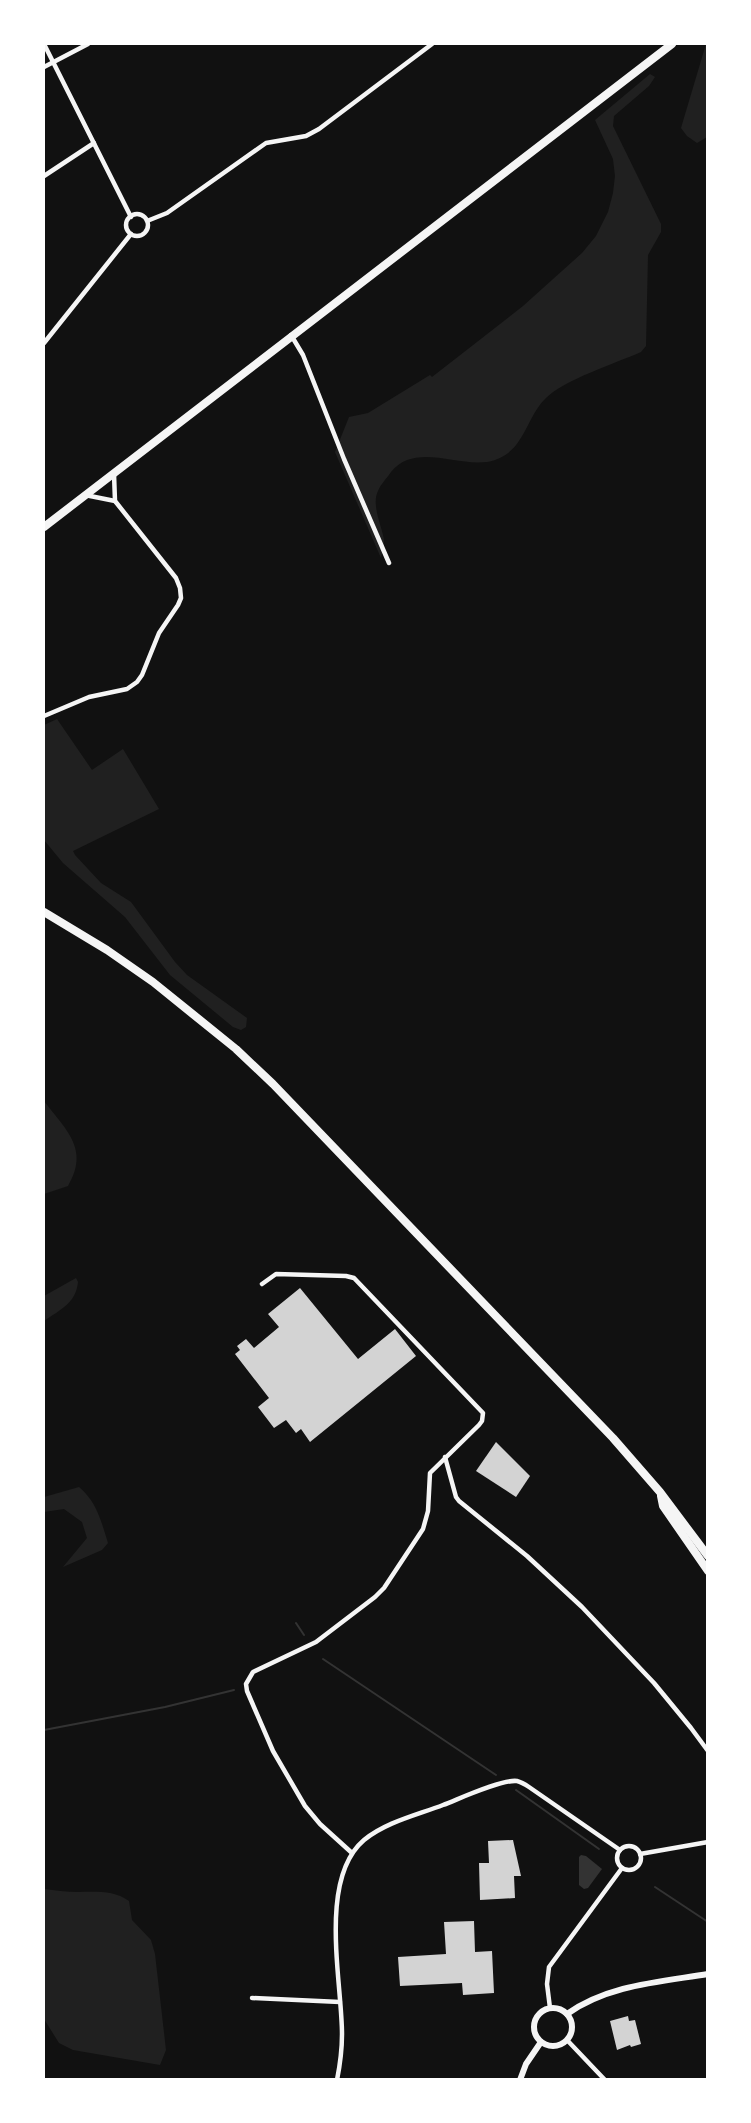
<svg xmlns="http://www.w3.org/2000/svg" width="751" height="2123" font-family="'Archivo Narrow',sans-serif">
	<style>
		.green { fill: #202020 }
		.water { fill: #333 }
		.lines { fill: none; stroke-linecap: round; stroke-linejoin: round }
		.stream { stroke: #333; stroke-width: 2 }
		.building { fill: #d3d3d3 }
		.minor { stroke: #f5f5f5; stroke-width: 4.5 }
		.tertiary { stroke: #f5f5f5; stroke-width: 6 }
		.primary { stroke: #f5f5f5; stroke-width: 8 }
		.trunk { stroke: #f5f5f5; stroke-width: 8 }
	</style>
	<rect width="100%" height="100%" fill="#111"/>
	<g class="green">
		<path d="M706,44H708L707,137L697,143L687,136L681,128Z"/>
		<path d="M650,74L655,77L649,86L614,116L613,126L661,224V232L648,255L646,346L641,352C616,363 564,380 546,398C526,417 525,450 495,460C463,471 417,440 391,472C387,478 380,485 378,491C371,505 382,526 384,540C384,546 382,553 381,558L335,452L349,417L368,413L430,375L432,377L523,306L582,253L596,236L608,212L613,193L615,176L613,159L595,120Z"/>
		<path d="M57,719L92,770L123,749L159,809L73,851L75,855L101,883L131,902L175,962L187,975L247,1018L246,1027L241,1030L233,1027L170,975L125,917L63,863L44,840V725Z"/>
		<path d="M44,1101C66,1130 90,1149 68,1186L44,1194Z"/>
		<path d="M76,1278L78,1282C76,1303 60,1310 44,1321V1296Z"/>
		<path d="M79,1487C97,1502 101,1521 108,1543L102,1550L63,1567L87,1538L82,1522L64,1509L44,1512V1497Z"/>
		<path d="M44,1889C55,1890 66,1892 78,1892C97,1892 113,1890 129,1901L132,1920L151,1940L155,1954L166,2050L160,2065L73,2050L59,2043L44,2019Z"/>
	</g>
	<path class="water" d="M581,1855L586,1856L602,1869L588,1888L584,1889L579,1885V1857Z"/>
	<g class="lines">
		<g class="stream">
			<path d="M296,1623L304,1635"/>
			<path d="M323,1659L496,1775"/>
			<path d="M44,1730L165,1707L234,1690"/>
			<path d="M516,1790L599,1849"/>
			<path d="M655,1887L708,1922"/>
		</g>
	</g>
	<g class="building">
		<path d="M300,1288L358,1359L395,1329L416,1356L310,1442L301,1429L296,1433L286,1420L274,1428L258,1407L269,1398L235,1354L240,1350L237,1346L246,1339L254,1348L279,1327L268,1314Z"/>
		<path d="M496,1442L530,1476L516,1497L476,1471Z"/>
		<path d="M513,1840L521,1876H514L515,1898L480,1900L479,1863H489L488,1841Z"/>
		<path d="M474,1921L475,1952L492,1951L494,1993L463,1995L462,1983L400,1986L398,1957L446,1954L444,1922Z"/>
		<path d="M628,2016L629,2021L635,2020L641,2044L631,2047L630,2045L617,2050L610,2021Z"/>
	</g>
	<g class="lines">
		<g class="minor">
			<path d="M44,44L131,217"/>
			<path d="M44,67L88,44"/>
			<path d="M44,176L94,143"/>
			<circle cx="137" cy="225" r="11"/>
			<path d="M147,221L167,213L266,143L306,136L319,129L432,44"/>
			<path d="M291,335L303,355L344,459L389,563"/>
			<path d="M44,343L131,234"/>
			<path d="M85,495L115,501"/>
			<path d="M44,716L89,697L127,689L137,682L142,675L159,633L178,605L181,598L180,588L176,578L115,501L114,474"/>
			<path d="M262,1284L276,1274L346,1276L354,1278L483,1413L482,1421L479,1425L430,1473L428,1511L423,1529L384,1588L375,1597L316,1642L253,1672L246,1684L247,1691L273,1751L305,1806L320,1824L352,1853"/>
			<path d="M445,1457L456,1497L459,1501L527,1556L582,1607L654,1683L691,1728L708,1751"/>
			<circle cx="629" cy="1858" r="12"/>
			<path d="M640,1854L708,1842"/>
			<path d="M252,1998L340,2002"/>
			<path d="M550,2008L547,1984L549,1967L622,1868"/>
			<path d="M567,2040L605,2080"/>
			<path d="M337,2080C340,2065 342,2049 342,2034C342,1982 318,1879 364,1840C386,1822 417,1815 443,1805C459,1799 502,1779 517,1781C521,1782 526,1785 529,1787L620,1850"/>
		</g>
		<g class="tertiary">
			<circle cx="553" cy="2027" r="19"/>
			<path d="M567,2014C608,1985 659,1982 708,1974"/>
			<path d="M520,2080L526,2064L541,2042"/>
		</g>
		<path class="primary" d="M44,527L672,44"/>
		<g class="trunk">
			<path d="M44,912L107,950L153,982L236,1049L273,1084L613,1438L660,1492L708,1556"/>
			<path d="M661,1496L663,1506L708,1571"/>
		</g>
	</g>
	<rect width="751" height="2123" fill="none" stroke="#ffffff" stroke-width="90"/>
</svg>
